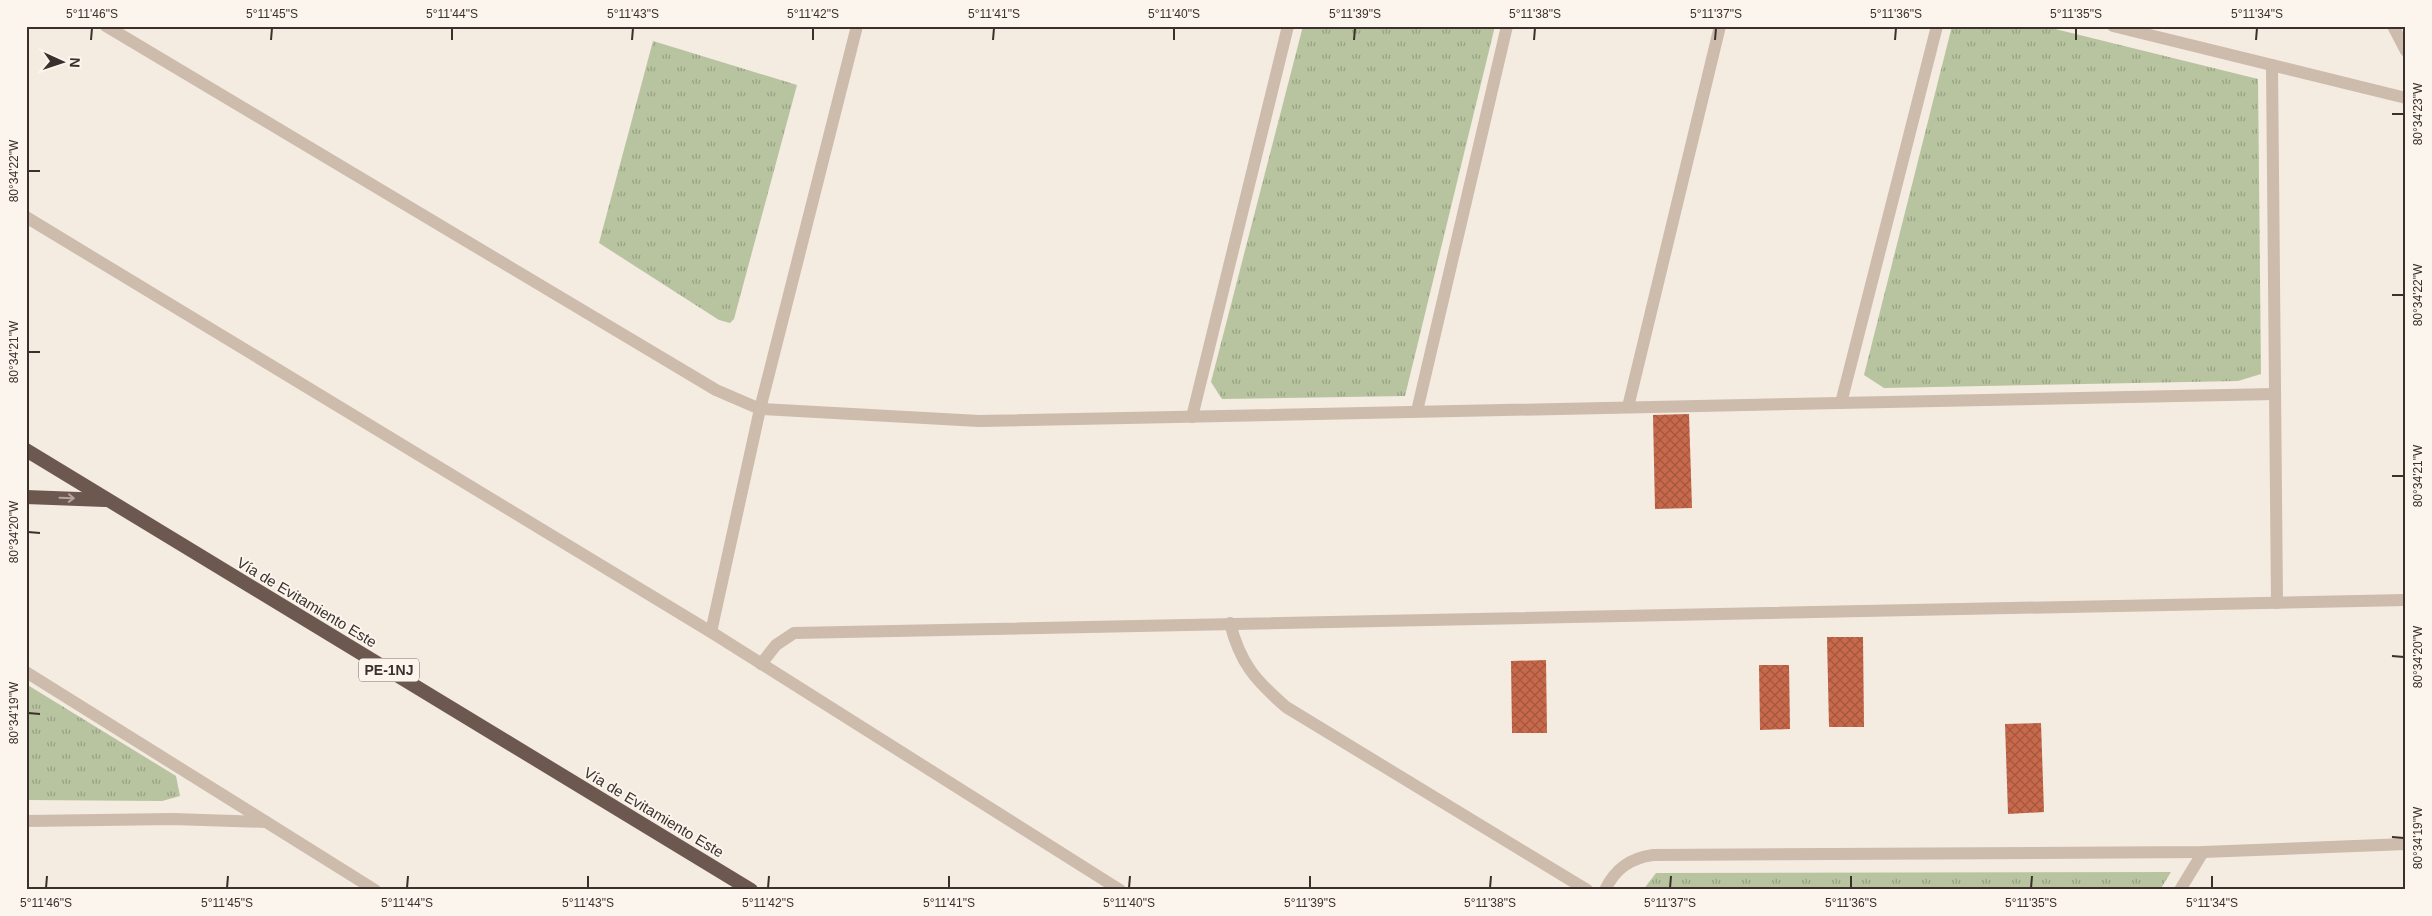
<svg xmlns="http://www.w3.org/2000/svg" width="2432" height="916" font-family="Helvetica,sans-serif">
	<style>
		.grass { fill: url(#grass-tufts) }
		.building { fill: url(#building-cross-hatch) }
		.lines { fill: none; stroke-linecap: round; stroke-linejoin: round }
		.service { stroke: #cdbbac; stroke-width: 12 }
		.minor { stroke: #cdbbac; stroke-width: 12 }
		.trunk { stroke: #6c584f; stroke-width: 14 }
		.oneway { stroke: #b4a69e }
		.ticks { fill: none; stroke: #3b302b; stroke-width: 2 }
		.labels { text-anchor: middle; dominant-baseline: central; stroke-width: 4; stroke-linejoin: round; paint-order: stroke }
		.shield { fill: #fbf5ee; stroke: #756b66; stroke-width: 1 }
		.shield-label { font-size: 14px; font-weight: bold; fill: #3b302b }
		.street-label { font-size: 15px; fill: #3b302b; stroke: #fbf5ee }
		.neatline { fill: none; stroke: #3b302b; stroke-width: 2 }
		.ticks-label { font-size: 12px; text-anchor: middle; fill: #3b302b }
	</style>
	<defs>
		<pattern id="grass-tufts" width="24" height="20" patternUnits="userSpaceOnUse" patternTransform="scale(1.25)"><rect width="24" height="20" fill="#b8c4a0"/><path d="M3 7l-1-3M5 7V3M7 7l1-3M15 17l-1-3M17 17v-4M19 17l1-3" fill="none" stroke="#97a083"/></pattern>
		<pattern id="building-cross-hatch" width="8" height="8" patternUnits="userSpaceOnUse" patternTransform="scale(1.25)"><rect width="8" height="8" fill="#c8694b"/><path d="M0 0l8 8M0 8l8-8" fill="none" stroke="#a4573f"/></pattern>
	</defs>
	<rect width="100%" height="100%" fill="#f4ebe1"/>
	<g class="grass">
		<path d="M1303,26H1495L1405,396L1222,399L1211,382Z"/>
		<path d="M1952,26H2043L2258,79L2261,374L2238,381L1884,388L1864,375Z"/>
		<path d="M653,41L797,85L734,319L730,323L719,320L599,243Z"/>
		<path d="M26,684L176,776L180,796L162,801L26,800Z"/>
		<path d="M2171,872L2160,890H1643L1656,873Z"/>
	</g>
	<g class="building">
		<path d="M1689,414L1692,508L1655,509L1653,415Z"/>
		<path d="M1827,637H1863L1864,727H1829Z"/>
		<path d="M1546,660L1547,733H1512L1511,661Z"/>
		<path d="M1759,665H1789L1790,729L1760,730Z"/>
		<path d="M2041,723L2044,812L2008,814L2005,724Z"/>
	</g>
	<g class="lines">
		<path class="service" d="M2393,26L2406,51"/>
		<g class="minor">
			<path d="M106,26L716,390L760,409L979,421L2275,394"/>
			<path d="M2113,26L2406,98"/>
			<path d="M2272,65L2277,603"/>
			<path d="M26,217L711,632L1120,890"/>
			<path d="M1841,403L1937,26"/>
			<path d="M1628,407L1720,26"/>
			<path d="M1417,411L1507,26"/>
			<path d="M1192,417L1288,26"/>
			<path d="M1230,623C1240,663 1255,680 1286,707L1587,890"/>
			<path d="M711,632L760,409L857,26"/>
			<path d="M761,664L776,645L794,633L2406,600"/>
			<path d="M26,672L375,890"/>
			<path d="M26,821L173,819L266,822"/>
			<path d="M1605,890C1615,869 1630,858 1653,855L2203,852L2406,844"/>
			<path d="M2180,890L2203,852"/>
		</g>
		<g class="trunk">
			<path d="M26,450L751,890"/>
			<path d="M26,497L105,500"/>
		</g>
	</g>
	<defs><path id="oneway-shaft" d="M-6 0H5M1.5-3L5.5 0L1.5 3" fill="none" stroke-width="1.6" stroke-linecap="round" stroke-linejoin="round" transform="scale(1.25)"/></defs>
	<use class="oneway" href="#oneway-shaft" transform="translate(67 498) rotate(2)"/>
	<path class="ticks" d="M91,40L92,28M271,40L272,28M452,40V28M632,40L633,28M813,40V28M993,40L994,28M1174,40V28M1354,40L1355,28M1534,40L1535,28M1715,40L1716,28M1895,40L1896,28M2076,40V28M2256,40L2257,28M2392,114H2404M28,171H40M2392,295H2404M28,352H40M2392,476H2404M28,532L40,533M2392,656L2404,657M28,713L40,714M2392,837L2404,838M46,888L47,876M227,888L228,876M407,888L408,876M588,888V876M768,888L769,876M949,888V876M1129,888L1130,876M1310,888V876M1490,888L1491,876M1670,888L1671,876M1851,888V876M2031,888L2032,876M2212,888V876"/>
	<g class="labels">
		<rect class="shield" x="359" y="658.5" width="60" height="23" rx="4"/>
		<g class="shield-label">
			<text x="389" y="670">PE-1NJ</text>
		</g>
		<g class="street-label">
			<text transform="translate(307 602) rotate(31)">Vía de Evitamiento Este</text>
			<text transform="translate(654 812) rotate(31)">Vía de Evitamiento Este</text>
		</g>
	</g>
	<rect width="2432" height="916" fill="none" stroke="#fbf5ee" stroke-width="55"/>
	<g transform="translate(62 62) rotate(93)" stroke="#fbf5ee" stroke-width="4" paint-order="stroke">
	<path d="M0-4L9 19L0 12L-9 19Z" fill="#3b302b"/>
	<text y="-8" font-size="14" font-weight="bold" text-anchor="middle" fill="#3b302b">N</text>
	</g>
	<rect x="28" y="28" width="2376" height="860" class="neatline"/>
	<g class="ticks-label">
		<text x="92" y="18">5°11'46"S</text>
		<text x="272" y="18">5°11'45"S</text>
		<text x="452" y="18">5°11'44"S</text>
		<text x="633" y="18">5°11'43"S</text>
		<text x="813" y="18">5°11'42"S</text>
		<text x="994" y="18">5°11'41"S</text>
		<text x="1174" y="18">5°11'40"S</text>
		<text x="1355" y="18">5°11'39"S</text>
		<text x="1535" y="18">5°11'38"S</text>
		<text x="1716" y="18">5°11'37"S</text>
		<text x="1896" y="18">5°11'36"S</text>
		<text x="2076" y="18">5°11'35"S</text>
		<text x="2257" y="18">5°11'34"S</text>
		<text transform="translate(2418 114) rotate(-90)" y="4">80°34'23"W</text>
		<text transform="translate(14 171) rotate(-90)" y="4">80°34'22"W</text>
		<text transform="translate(2418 295) rotate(-90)" y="4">80°34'22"W</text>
		<text transform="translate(14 352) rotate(-90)" y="4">80°34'21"W</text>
		<text transform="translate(2418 476) rotate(-90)" y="4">80°34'21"W</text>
		<text transform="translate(14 532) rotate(-90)" y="4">80°34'20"W</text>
		<text transform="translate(2418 657) rotate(-90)" y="4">80°34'20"W</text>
		<text transform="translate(14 713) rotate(-90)" y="4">80°34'19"W</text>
		<text transform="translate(2418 838) rotate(-90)" y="4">80°34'19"W</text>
		<text x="46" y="907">5°11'46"S</text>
		<text x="227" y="907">5°11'45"S</text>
		<text x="407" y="907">5°11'44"S</text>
		<text x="588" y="907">5°11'43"S</text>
		<text x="768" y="907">5°11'42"S</text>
		<text x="949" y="907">5°11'41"S</text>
		<text x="1129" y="907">5°11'40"S</text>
		<text x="1310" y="907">5°11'39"S</text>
		<text x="1490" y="907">5°11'38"S</text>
		<text x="1670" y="907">5°11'37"S</text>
		<text x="1851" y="907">5°11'36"S</text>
		<text x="2031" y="907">5°11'35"S</text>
		<text x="2212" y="907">5°11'34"S</text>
	</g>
</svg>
